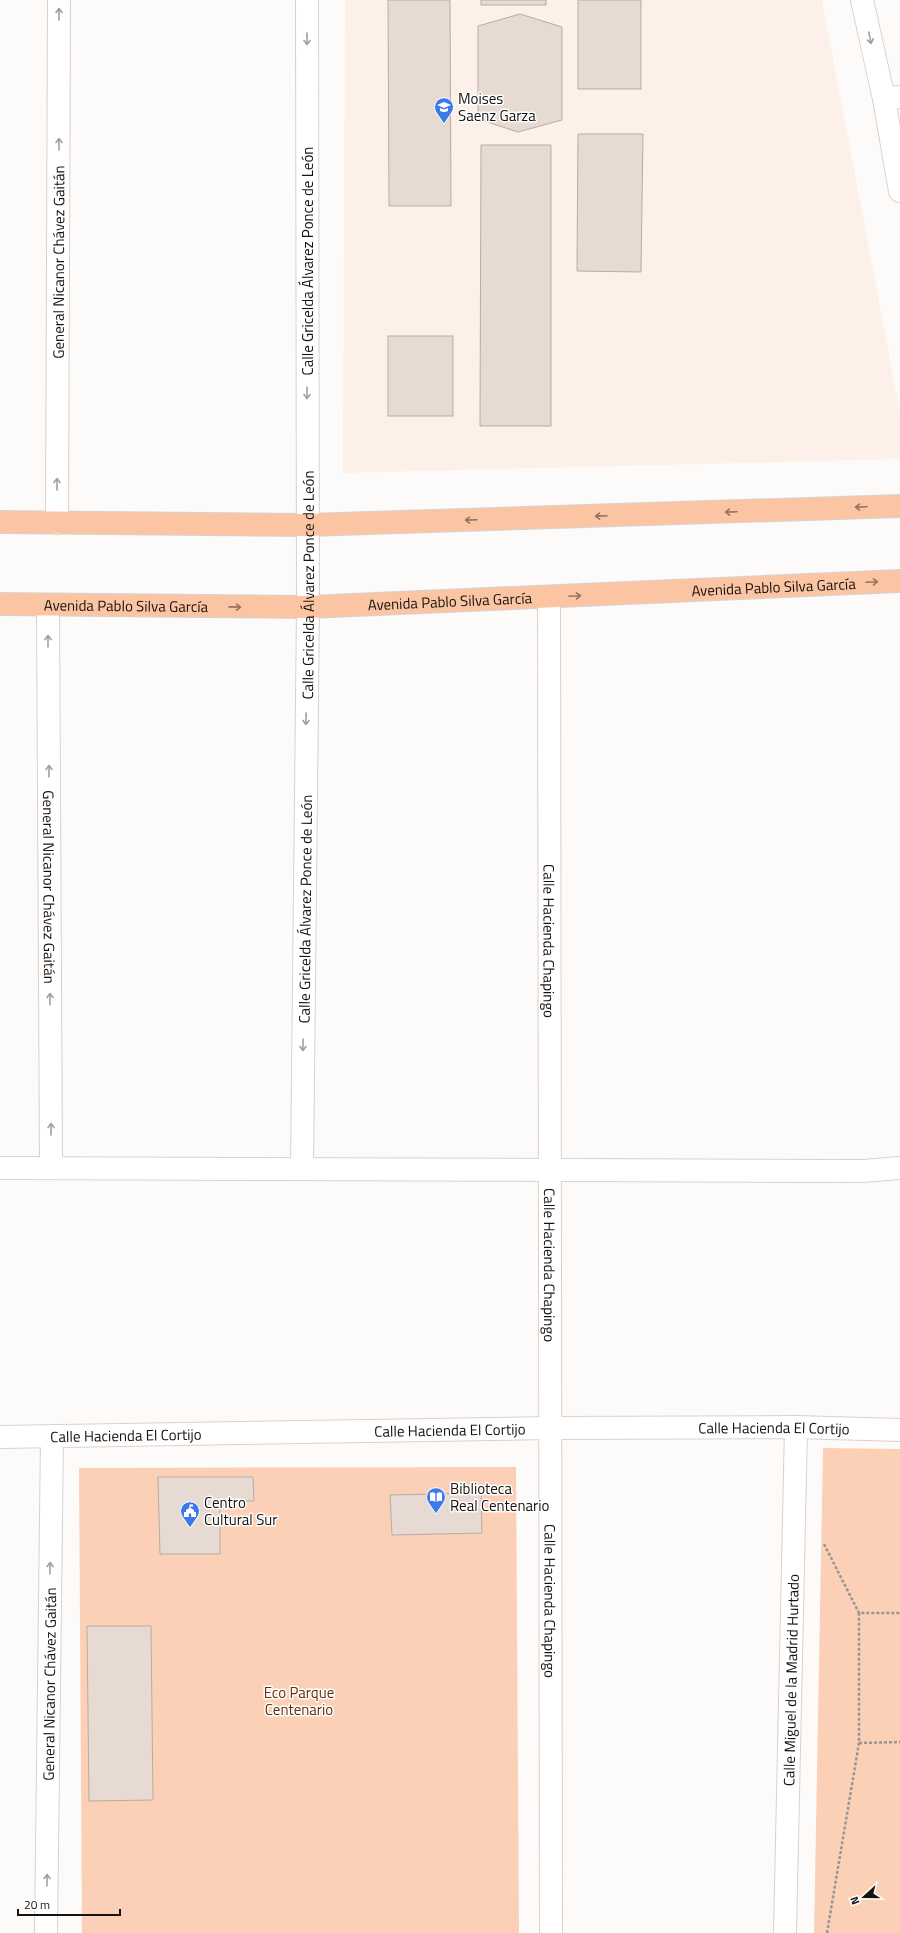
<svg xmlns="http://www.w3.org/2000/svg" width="900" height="1933" font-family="'Titillium Web',sans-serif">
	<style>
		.built { fill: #fcf0e8 }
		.green { fill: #fcd0b7 }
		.building { fill: #e7dad2; stroke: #b8aba4 }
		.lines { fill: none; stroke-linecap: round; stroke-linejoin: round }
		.street-casing { stroke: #ddd0c8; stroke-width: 24 }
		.secondary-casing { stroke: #ddd0c8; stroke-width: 24 }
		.primary-casing { stroke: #d5d4d4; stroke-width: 24 }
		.path { stroke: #989592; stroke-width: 2.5; stroke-dasharray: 3 2; stroke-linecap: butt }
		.street { stroke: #fff; stroke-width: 22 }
		.secondary { stroke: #fff; stroke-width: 22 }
		.primary { stroke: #fbc5a4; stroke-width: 22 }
		.oneway { stroke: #a2a09f }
		.oneway2 { stroke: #947461 }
		.labels { text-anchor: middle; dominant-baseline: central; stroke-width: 3; stroke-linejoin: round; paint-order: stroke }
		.poi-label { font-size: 15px; fill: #16120f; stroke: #fff; text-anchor: start }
		.street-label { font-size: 15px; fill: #16120f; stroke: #fff }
		.park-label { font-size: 15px; fill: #622f0c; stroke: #fff }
	</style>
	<rect width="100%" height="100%" fill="#fdfbf9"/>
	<path class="built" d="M345,0H822L900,412V459L343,473Z"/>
	<g class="green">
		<path d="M823,1448L900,1449V1933H814Z"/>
		<path d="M516,1467L519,1933H82L79,1468Z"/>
	</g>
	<g class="building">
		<path d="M388,0H450L451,206H389Z"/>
		<rect x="481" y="0" width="65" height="5"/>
		<rect x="578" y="0" width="63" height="89"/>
		<path d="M520,14L562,27V120L518,132L478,119V26Z"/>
		<path d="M578,134H643L641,272L577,271Z"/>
		<path d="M481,145H551V426H480Z"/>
		<rect x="388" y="336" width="65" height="80"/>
		<path d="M158,1477H253L254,1501H220V1554H160Z"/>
		<path d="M481,1493L482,1533L392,1535L390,1495Z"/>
		<path d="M87,1626H151L153,1800L89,1801Z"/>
	</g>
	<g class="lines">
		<defs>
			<g id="street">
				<path d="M884,99L900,97"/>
				<path id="s1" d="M57,523L59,0"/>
				<path id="s2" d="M549,597L551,1933"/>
				<path id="s3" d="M48,605L51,1168"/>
				<path d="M0,1168L863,1171L900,1168"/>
				<path id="s4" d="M302,1169L308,607L307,0"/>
				<path id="s5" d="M0,1437L550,1428L796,1427L900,1430"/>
				<path id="s6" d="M46,1933L52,1436"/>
				<path id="s7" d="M785,1933L796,1427"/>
			</g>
			<path id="secondary" d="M862,0L884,99L900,191"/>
			<g id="primary">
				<path d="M0,522L307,525L900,506"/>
				<path id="s8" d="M0,604L308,607L900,581"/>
			</g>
		</defs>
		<use href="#street" class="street-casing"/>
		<use href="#secondary" class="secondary-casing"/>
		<use href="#primary" class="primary-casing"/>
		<g class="path">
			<path d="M824,1544L859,1613"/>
			<path d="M859,1743L900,1742"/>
			<path d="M827,1933L859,1743V1613H900"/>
		</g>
		<use href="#street" class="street"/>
		<use href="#secondary" class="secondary"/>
		<use href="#primary" class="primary"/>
	</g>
	<defs><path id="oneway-shaft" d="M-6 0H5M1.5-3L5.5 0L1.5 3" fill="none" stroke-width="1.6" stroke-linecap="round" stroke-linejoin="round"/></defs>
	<g class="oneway">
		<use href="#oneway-shaft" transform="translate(59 14) rotate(-90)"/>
		<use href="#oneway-shaft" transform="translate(870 38) rotate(78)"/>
		<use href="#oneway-shaft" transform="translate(307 39) rotate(90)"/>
		<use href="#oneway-shaft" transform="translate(59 144) rotate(-90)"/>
		<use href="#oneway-shaft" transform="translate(307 393) rotate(90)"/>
		<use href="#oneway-shaft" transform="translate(57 484) rotate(-90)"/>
		<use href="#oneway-shaft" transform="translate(48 641) rotate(-90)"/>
		<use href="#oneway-shaft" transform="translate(306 719) rotate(91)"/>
		<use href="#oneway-shaft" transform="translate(49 771) rotate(-90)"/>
		<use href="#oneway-shaft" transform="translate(50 999) rotate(-90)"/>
		<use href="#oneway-shaft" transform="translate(303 1045) rotate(91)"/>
		<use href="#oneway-shaft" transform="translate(51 1129) rotate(-90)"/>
		<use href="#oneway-shaft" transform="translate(50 1568) rotate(-89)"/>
		<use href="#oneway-shaft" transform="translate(47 1880) rotate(-89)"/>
	</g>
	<g class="oneway2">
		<use href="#oneway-shaft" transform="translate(861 507) rotate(178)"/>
		<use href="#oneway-shaft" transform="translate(731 512) rotate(178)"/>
		<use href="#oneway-shaft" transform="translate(601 516) rotate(178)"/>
		<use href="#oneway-shaft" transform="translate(471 520) rotate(178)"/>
		<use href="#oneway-shaft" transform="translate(872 582) rotate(-3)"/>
		<use href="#oneway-shaft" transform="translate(575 596) rotate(-3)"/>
		<use href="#oneway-shaft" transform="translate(235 607) rotate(1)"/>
	</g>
	<defs>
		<symbol id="school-pin" viewBox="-11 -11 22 30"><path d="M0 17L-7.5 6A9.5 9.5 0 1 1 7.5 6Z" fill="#3b7ae8" stroke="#fff"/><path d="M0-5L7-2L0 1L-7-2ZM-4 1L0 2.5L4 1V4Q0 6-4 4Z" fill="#fff"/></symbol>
		<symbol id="library-pin" viewBox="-11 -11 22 30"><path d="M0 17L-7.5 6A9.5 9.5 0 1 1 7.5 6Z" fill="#3b7ae8" stroke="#fff"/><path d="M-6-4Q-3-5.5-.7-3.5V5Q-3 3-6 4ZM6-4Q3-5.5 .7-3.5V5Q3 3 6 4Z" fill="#fff"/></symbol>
		<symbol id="civic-pin" viewBox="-11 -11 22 30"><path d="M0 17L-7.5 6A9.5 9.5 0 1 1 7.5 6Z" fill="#3b7ae8" stroke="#fff"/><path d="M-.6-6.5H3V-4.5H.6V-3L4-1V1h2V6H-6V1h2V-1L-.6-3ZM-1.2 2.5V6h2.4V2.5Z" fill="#fff"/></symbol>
	</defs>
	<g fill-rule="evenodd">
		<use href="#school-pin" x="433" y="96" width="22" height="30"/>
		<use href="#library-pin" x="425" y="1486" width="22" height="30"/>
		<use href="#civic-pin" x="179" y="1500" width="22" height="30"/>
	</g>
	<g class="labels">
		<g class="poi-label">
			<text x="458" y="98">Moises<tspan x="458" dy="17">Saenz Garza</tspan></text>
			<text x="450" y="1488">Biblioteca<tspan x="450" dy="17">Real Centenario</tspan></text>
			<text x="204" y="1502">Centro<tspan x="204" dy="17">Cultural Sur</tspan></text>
		</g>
		<g class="street-label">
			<text transform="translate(307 261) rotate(-90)">Calle Gricelda Álvarez Ponce de León</text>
			<text stroke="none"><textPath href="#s1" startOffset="261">General Nicanor Chávez Gaitán</textPath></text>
			<text stroke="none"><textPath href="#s4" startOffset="584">Calle Gricelda Álvarez Ponce de León</textPath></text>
			<text stroke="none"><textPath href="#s8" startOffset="774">Avenida Pablo Silva García</textPath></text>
			<text stroke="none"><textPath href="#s8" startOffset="450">Avenida Pablo Silva García</textPath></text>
			<text stroke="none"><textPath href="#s8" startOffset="126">Avenida Pablo Silva García</textPath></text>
			<text stroke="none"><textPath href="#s3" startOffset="282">General Nicanor Chávez Gaitán</textPath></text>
			<text stroke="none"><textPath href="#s4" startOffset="260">Calle Gricelda Álvarez Ponce de León</textPath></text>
			<text stroke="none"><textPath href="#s2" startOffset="344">Calle Hacienda Chapingo</textPath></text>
			<text stroke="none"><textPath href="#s2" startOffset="668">Calle Hacienda Chapingo</textPath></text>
			<text stroke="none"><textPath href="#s5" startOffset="774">Calle Hacienda El Cortijo</textPath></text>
			<text stroke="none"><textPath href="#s5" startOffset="450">Calle Hacienda El Cortijo</textPath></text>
			<text stroke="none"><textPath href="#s5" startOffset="126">Calle Hacienda El Cortijo</textPath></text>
			<text stroke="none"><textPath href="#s2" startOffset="1004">Calle Hacienda Chapingo</textPath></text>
			<text stroke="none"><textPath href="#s7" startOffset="253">Calle Miguel de la Madrid Hurtado</textPath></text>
			<text stroke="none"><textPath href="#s6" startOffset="249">General Nicanor Chávez Gaitán</textPath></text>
		</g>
		<g class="park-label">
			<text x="299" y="1692">Eco Parque<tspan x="299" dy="17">Centenario</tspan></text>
		</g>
	</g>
	<g transform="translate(864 1897) rotate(249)" stroke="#ffffff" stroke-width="3" paint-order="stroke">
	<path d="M0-3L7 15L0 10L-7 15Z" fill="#16120f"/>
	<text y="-6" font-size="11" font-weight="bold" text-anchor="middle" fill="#16120f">N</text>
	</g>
	<path d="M18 1909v6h102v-6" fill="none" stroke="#16120f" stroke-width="2"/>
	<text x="24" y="1909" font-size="12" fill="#16120f" stroke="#ffffff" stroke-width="3" paint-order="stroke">20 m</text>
</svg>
